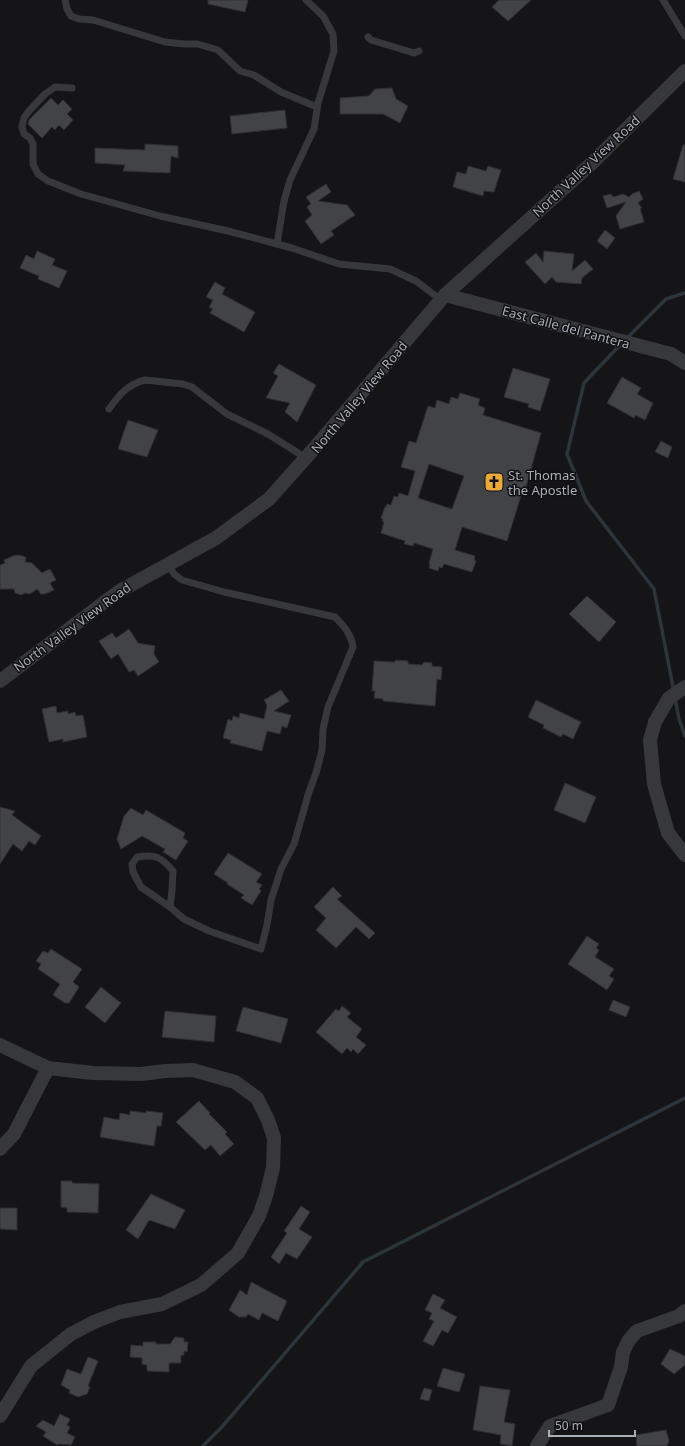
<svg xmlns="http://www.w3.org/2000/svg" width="685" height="1446" font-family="'Noto Sans',sans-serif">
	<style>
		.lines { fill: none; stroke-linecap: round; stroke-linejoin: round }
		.stream { stroke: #2c353b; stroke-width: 3.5 }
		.building { fill: #424347; stroke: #303033; fill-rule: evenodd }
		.lane { stroke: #37383c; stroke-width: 7 }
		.street { stroke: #37383c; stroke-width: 14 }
		.labels { text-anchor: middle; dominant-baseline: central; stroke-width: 3; stroke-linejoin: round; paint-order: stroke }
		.street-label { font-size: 13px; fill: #a8adb7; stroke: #101012 }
		.poi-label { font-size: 13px; fill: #a8adb7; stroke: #101012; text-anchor: start }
	</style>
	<rect width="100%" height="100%" fill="#151517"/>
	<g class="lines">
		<g class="stream">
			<path d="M627,338L666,299L685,293"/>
			<path d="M620,345L584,383L567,454L586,501L654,589L674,692"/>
			<path d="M675,698L679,719L685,736"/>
			<path d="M203,1446L221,1428L363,1262L685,1098"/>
		</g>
	</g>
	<g class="building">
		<path d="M208,0H248L245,12L208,4Z"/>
		<path d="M499,0H531L508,21L492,7Z"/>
		<path d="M392,88L396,99L408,106L400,123L383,114H340V98L369,96L375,89Z"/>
		<path d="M51,98L58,105L63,100L72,109L67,114L73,120L64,130L59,125L55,130L52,127L42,138L28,124L29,120Z"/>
		<path d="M285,110L287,128L232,134L230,116Z"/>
		<path d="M145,144L178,146V158L171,156L170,173L123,171L125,165L95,163V148L145,150Z"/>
		<path d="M683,145H685V182L673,179Z"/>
		<path d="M468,166L486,171L488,166L501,170L494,192L484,191L483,196L453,187L457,172L466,174Z"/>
		<path d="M326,184L331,192L318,201L347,205L355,215L331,231L334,235L321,244L305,221L312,215L307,207L311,204L306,197Z"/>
		<path d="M639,191L643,199L638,203L642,208H640L644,222L620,229L616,216L626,202L607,208L603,196L611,194L613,197L623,194L629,197L632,194Z"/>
		<path d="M605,230L615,238L607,249L597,241Z"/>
		<path d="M37,251L55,259L52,265L67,271L59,288L38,279L39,276L20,268L26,255L34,259Z"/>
		<path d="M544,251L574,254L572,271L585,260L593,269L582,278L581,284L556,282L552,277L545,284L525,262L536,253L543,262Z"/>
		<path d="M215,282L225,288L222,294L255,312L244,332L210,313L213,309L209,307L213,300L206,297Z"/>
		<path d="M279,364L316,385L297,422L285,412L290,403L266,398L278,376L273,373Z"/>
		<path d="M513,368L550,379L540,411L528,407L529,404L504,397Z"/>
		<path d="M622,377L641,388L637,394L653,403L645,420L635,415L634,418L607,403Z"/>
		<path d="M460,393L480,399L478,405L485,408L483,415L541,433L526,487L524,486L507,541L462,527L455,550L475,556L474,560L476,561L472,572L444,564L442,568L439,567L438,571L429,568L430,564L429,563L433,549L414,543L413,546L404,544L405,541L381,533L384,522L382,521L383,519L381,518L385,507H386L387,504L391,505L394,496L398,497L399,493L408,496L415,471L401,467L409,441L416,443L428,406L435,408L437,400L449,404L451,397L458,399ZM429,464L464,476L452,509L418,498Z"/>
		<path d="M128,420L158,430L147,457L118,449Z"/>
		<path d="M661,441L672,447L668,458L655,452Z"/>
		<path d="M19,555L26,557L25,562L32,563L42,573L50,569L56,580L50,583L54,590L45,594H41L37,589L30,594L25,593L21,595L15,593L14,589H0V565L5,563L4,560L13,556Z"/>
		<path d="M587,596L616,622L599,642L569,614Z"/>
		<path d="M129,629L138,643L155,646L154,654L159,662L138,676L134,670L129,672L118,654L111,659L99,641L112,633L116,638Z"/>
		<path d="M395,660L408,661V664L422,665L424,662L432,663V666L442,667L441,680L437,679L435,706L383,701V699L374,698L375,691H372L374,661L395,662Z"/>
		<path d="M281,690L289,701L274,711L291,715L287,728L282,726L280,734L267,731L262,751L230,743L231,740L223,738L228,719L232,721L233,716L239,718L240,713L264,719L267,705L264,700Z"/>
		<path d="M536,700L581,722L573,739L563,734L561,737L543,728L544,725L528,717Z"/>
		<path d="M56,706L57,713L68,711V714L75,712L76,716L83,715L87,737L63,742V739L49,742L42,709Z"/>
		<path d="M565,783L596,797L585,823L554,810Z"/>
		<path d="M0,807L15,811L12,815L41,836L35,845L29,841L22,851L13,844L0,864Z"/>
		<path d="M131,808L143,815L146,810L185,833L183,838L188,841L176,860L163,852L165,849L142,836L121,849L117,839L124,816Z"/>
		<path d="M228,853L262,874L256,882L262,885L259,889L261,891L252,905L241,898L244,895L227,884L228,883L214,874Z"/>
		<path d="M333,887L342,896L337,899L375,933L369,939L356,927L336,948L316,930L326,918L314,907Z"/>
		<path d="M587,936L599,944L596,948L599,950L595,957L614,969L609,976L614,979L607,990L568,964Z"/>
		<path d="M51,949L82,969L73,982L79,987L69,1003H65L53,995L60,984L38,969L41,964L36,961L43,951L48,953Z"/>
		<path d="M101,987L121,1003L105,1023L85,1007Z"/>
		<path d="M613,1000L630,1007L626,1017L609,1010Z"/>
		<path d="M342,1006L351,1013L347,1017L362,1029L356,1037L366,1045L358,1054L353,1049L351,1052L347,1048L342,1054L316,1032L336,1009L339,1011Z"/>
		<path d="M243,1007L288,1019L281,1043L236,1031Z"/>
		<path d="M165,1011L216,1016L214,1042L162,1037Z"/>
		<path d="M199,1101L210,1113L209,1114L227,1132L225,1134L234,1144L220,1156L211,1145L205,1150L176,1122Z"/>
		<path d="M130,1111L146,1113V1111L163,1113L161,1126H157L154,1146L100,1137L104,1117L119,1120L120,1113L130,1115Z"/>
		<path d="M61,1181H72V1183L99,1184L98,1213L67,1212V1208L61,1207Z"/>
		<path d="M151,1194L185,1210L175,1229L149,1220L138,1239L126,1230Z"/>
		<path d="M301,1206L310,1212L299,1229L312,1237L297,1259L286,1253L279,1264L271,1257L287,1233L284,1231Z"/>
		<path d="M0,1208H17V1230L0,1229Z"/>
		<path d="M251,1282L287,1301L278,1321L262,1313L259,1320L248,1314L246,1317H239L229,1310L240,1290L247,1295Z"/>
		<path d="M433,1294L445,1300L440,1308L457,1317L448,1333L442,1330L433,1346L423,1341L434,1321L429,1319L432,1313L425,1310Z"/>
		<path d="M175,1337L184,1338V1342H188L187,1352L184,1351V1355H181V1363H169V1372L147,1371V1365L142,1364V1358L130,1357L131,1345L143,1346V1342H156V1344H170Z"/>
		<path d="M670,1349L685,1356V1365L674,1374L661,1364Z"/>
		<path d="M88,1357L98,1361L88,1386L90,1387L87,1394L78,1397L69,1393L70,1390L61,1385L67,1369L81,1374Z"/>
		<path d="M443,1368L465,1374L459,1392L437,1386Z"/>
		<path d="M480,1386L510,1390L504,1422L515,1424L512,1446L500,1444L501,1435L473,1430Z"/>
		<path d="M424,1388L432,1390L429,1401L420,1399Z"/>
		<path d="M60,1414L70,1419L67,1425L70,1427L67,1433L75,1437L71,1445L59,1444L57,1445L43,1436L46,1432L36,1426L43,1420L54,1426Z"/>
		<path d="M666,1430L669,1441L667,1446H637L636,1435Z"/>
	</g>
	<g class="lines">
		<g class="lane">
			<path d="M65,0L67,9L71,16L79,19L93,20L165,42L184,44H198L218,50L240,71L254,75L281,92L317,107"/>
			<path d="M663,0L685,36"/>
			<path d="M368,37L371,40L414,53L419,51"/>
			<path d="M72,88L55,87L45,94L28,112L24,118L22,127L24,134L30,138L33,144V164L38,174L48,181L81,194L160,216L228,231L292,248L339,264L390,269L416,281L441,300"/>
			<path d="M277,244L284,201L290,180L314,129L318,103L334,51L333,34L323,16L306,0"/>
			<path d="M109,409C119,395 128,384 145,380L183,384L192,387L227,414L268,434L306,458"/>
			<path d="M168,564L174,574L182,580L224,592L335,617C344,626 351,634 353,647L328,707L323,729L322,750L316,773L309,792L294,844L281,869L276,885L271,900L267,925L261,949L209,931L184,919L170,907L141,887L133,872L132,864L137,857C156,854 161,857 173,871L172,890L170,907"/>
		</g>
		<g class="street">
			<path d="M445,295L671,354L685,363"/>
			<path d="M0,681L118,592L216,538L269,499L311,452L445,295L592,163L685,71"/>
			<path d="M685,687L669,698L655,722L650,740L654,784L668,833L685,855"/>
			<path d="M0,1045L48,1068L93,1073L141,1074L165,1071L193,1070L235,1082L257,1098L268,1120L274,1138L273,1168L266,1196L259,1216L238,1253L201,1285L162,1304L120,1312L94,1322L71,1334L31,1366L0,1416"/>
			<path d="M0,1149L14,1134L48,1068"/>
			<path d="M537,1446L550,1426L608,1405L621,1367L623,1352L629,1340L637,1331L679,1316L685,1311"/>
		</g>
	</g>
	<defs>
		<symbol id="church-square" viewBox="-11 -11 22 22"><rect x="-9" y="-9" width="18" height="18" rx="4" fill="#eaa93a" stroke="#101012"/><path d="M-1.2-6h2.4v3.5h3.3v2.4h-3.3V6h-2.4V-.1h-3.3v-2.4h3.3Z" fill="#111"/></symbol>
	</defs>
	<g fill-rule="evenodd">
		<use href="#church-square" x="483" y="471" width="22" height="22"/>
	</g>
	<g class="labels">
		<g class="street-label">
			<text transform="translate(586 166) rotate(-43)">North Valley View Road</text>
			<text transform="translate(566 327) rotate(15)">East Calle del Pantera</text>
			<text transform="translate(359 397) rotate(-50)">North Valley View Road</text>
			<text transform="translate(72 627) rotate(-36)">North Valley View Road</text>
		</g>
		<g class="poi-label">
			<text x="508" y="475">St. Thomas<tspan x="508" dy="15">the Apostle</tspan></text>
		</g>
	</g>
	<path d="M549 1430v6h86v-6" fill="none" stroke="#a8adb7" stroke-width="2"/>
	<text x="555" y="1430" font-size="12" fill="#a8adb7" stroke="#101012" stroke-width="3" paint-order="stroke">50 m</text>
</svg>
